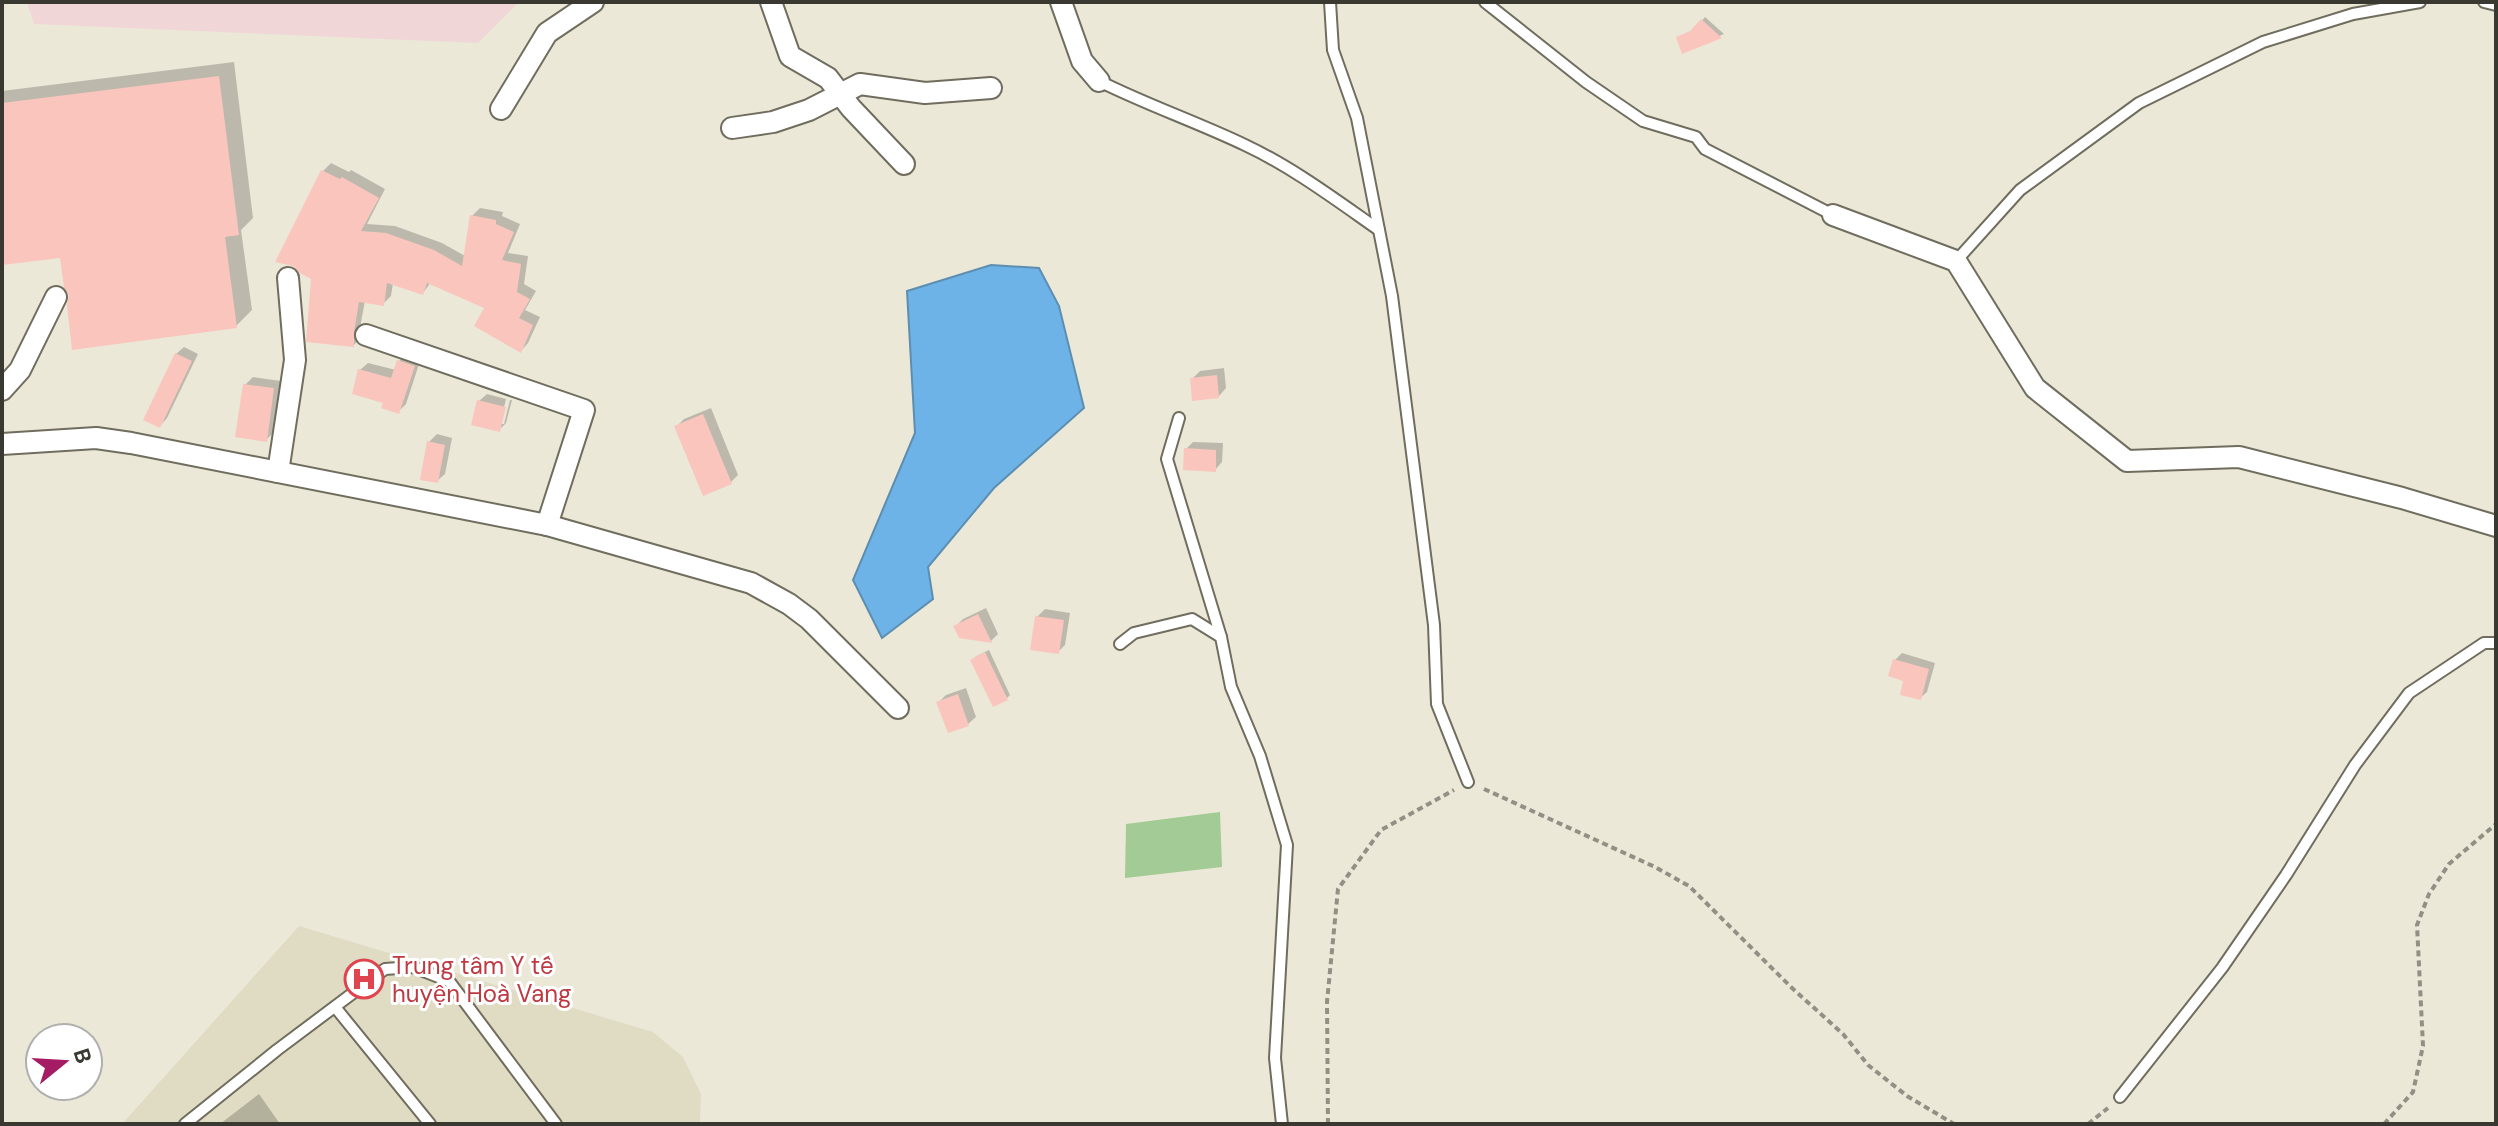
<svg xmlns="http://www.w3.org/2000/svg" width="2498" height="1126" font-family="'DM Sans',sans-serif">
	<style>
		.industrial { fill: #f1d6d8 }
		.built { fill: #e0dcc4 }
		.green { fill: #a2cb95 }
		.water { fill: #6db3e7; stroke: #5d8eb0; stroke-width: 2 }
		.shadow { fill: #0003 }
		.building { fill: #fac5bc }
		.lines { fill: none; stroke-linecap: round; stroke-linejoin: round }
		.service-casing { stroke: #706d5e; stroke-width: 14 }
		.minor-casing { stroke: #706d5e; stroke-width: 24 }
		.path { stroke: #929084; stroke-width: 4; stroke-dasharray: 6 4; stroke-linecap: butt }
		.service { stroke: #fff; stroke-width: 10 }
		.minor { stroke: #fff; stroke-width: 20 }
		.labels { text-anchor: middle; dominant-baseline: central; stroke-width: 6; stroke-linejoin: round; paint-order: stroke }
		.health-label { font-size: 24px; fill: #be3a42; stroke: #fff; text-anchor: start }
	</style>
	<rect width="100%" height="100%" fill="#ebe8d8"/>
	<path class="industrial" d="M27,2H519L478,43L34,24Z"/>
	<path class="built" d="M299,926L653,1032L683,1057L701,1094L700,1124H122Z"/>
	<path class="green" d="M1220,812L1222,867L1125,878L1126,824Z"/>
	<path class="water" d="M991,265L1039,268L1059,306L1084,408L994,488L928,567L933,599L882,638L853,580L915,433L907,291Z"/>
	<g class="shadow">
		<path d="M1705,17L1724,34L1684,51L1678,38L1695,29Z"/>
		<path d="M234,62L253,218L241,230L252,310L236,326L71,295L62,255L2,263V91Z"/>
		<path d="M331,163L349,172L351,170L385,189L367,224L395,226L442,243L465,256L472,216L480,208L503,212L502,216L520,224L508,253L528,256L524,284L536,291L525,310L540,317L528,343L521,351L487,307L431,282L423,293L393,283L391,296L383,304L365,301L361,322V337L354,345L323,171Z"/>
		<path d="M184,347L198,354L167,418L160,426L176,354Z"/>
		<path d="M407,353L421,358L406,404L399,411L386,401L360,370L368,363L396,370L399,361Z"/>
		<path d="M1224,368L1226,388L1219,396L1192,379L1200,371Z"/>
		<path d="M253,377L281,381L274,432L266,440L245,385Z"/>
		<path d="M487,394L506,399L500,424H504L510,400H512L506,423L499,430L479,401Z"/>
		<path d="M711,408L738,475L731,482L677,426L684,419Z"/>
		<path d="M437,434L452,438L445,474L437,481L429,442Z"/>
		<path d="M1193,442L1223,443L1222,462L1215,470L1186,449Z"/>
		<path d="M986,608L998,634L991,641L961,636L956,626L963,619Z"/>
		<path d="M1045,609L1070,613L1065,645L1058,652L1037,617Z"/>
		<path d="M989,650L1010,695L1007,698L975,657Z"/>
		<path d="M1902,653L1935,663L1927,692L1920,698L1895,660Z"/>
		<path d="M966,688L976,717L968,724L939,702L946,695Z"/>
		<path d="M259,1094L280,1124H220Z"/>
	</g>
	<g class="building">
		<path d="M1701,19L1722,38L1682,54L1676,37L1690,31Z"/>
		<path d="M219,76L239,235L225,237L237,328L72,350L67,305L69,295L64,287L60,258L2,265V103Z"/>
		<path d="M321,170L340,179L342,177L379,198L361,231L386,233L434,250L462,266L470,215L496,220V224L514,232L502,260L521,264L517,292L530,299L519,318L533,325L521,353L474,326L484,308L427,283L423,295L387,283L384,306L359,302L354,332V347L306,342L311,279L300,273L293,266L275,262Z"/>
		<path d="M175,353L192,361L160,428L143,420Z"/>
		<path d="M397,360L415,366L399,414L381,408L383,403L352,394L358,369L391,378Z"/>
		<path d="M1217,375L1219,398L1192,401L1190,378Z"/>
		<path d="M243,384L274,388L267,442L235,437Z"/>
		<path d="M477,400L506,407L500,432L471,425Z"/>
		<path d="M703,414L732,484L703,496L674,426Z"/>
		<path d="M427,441L445,445L438,483L420,480Z"/>
		<path d="M1184,448L1216,450V472L1183,470Z"/>
		<path d="M978,614L992,643L959,638L953,626Z"/>
		<path d="M1035,616L1064,620L1059,654L1030,650Z"/>
		<path d="M985,652L1008,700L993,707L970,660Z"/>
		<path d="M1893,659L1929,669L1921,700L1900,695L1903,681L1888,676Z"/>
		<path d="M958,694L969,726L948,733L936,702Z"/>
	</g>
	<g class="lines">
		<defs>
			<g id="service">
				<path d="M1330,2L1333,50L1357,118L1392,296L1434,625L1437,704L1468,782"/>
				<path d="M1485,2L1586,82L1643,121L1696,137L1705,149L1833,215"/>
				<path d="M2484,2L2496,5"/>
				<path d="M1099,81C1147,105 1197,122 1245,145C1292,167 1336,200 1379,230"/>
				<path d="M1956,261L2020,190L2139,103L2263,42L2353,14L2420,2"/>
				<path d="M1179,418L1167,459L1221,637L1231,687L1260,756L1287,845L1275,1058L1282,1124"/>
				<path d="M1120,644L1134,633L1192,619L1221,637"/>
				<path d="M335,1007L430,1124"/>
				<path d="M2120,1097L2222,968L2286,875L2355,765L2409,693L2484,643H2496"/>
				<path d="M185,1124L277,1050L385,969L413,967L449,981L556,1124"/>
			</g>
			<g id="minor">
				<path d="M771,2L790,56L828,78L851,108L904,164"/>
				<path d="M1061,2L1082,61L1099,81"/>
				<path d="M501,109L547,33L593,2"/>
				<path d="M732,128L773,122L809,110L860,84L925,93L991,88"/>
				<path d="M1833,215L1956,261L2035,388L2127,461L2239,457L2402,498L2496,526"/>
				<path d="M366,335L584,410L547,525"/>
				<path d="M2,390L20,370L56,297"/>
				<path d="M2,444L96,438L131,443L547,525L751,583L789,604L809,619L898,708"/>
				<path d="M278,472L295,360L288,278"/>
			</g>
		</defs>
		<use href="#service" class="service-casing"/>
		<use href="#minor" class="minor-casing"/>
		<g class="path">
			<path d="M1484,789L1655,867L1689,886L1792,988L1843,1034L1868,1065L1907,1096L1954,1124"/>
			<path d="M1328,1124L1327,1002L1338,889L1381,830L1454,790"/>
			<path d="M2088,1124L2108,1108"/>
			<path d="M2384,1124L2413,1092L2423,1046L2417,925L2429,894L2449,864L2496,824"/>
		</g>
		<use href="#service" class="service"/>
		<use href="#minor" class="minor"/>
	</g>
	<defs>
		<symbol id="hospital-ring" viewBox="-11 -11 22 22"><circle r="9.5" fill="#fff" stroke="#e0444e" stroke-width="1.5"/><path d="M-5-5h3v3.5h4V-5h3V5h-3V1.5h-4V5h-3Z" fill="#e0444e"/></symbol>
	</defs>
	<g fill-rule="evenodd">
		<use href="#hospital-ring" x="342" y="957" width="44" height="44"/>
	</g>
	<g class="labels">
		<g class="health-label">
			<text x="392" y="965">Trung tâm Y tế<tspan x="392" dy="28">huyện Hoà Vang</tspan></text>
		</g>
	</g>
	<rect width="2498" height="1126" fill="none" stroke="#393831" stroke-width="8"/>
	<g transform="translate(64 1062) rotate(72)"><circle r="38" fill="#ffffff" stroke="#b0afad" stroke-width="2"/>
	<path d="M0-6L14 30L0 20L-14 30Z" fill="#a61c64"/>
	<text y="-12" font-size="22" font-weight="bold" text-anchor="middle" fill="#393831">B</text>
	</g>
</svg>
